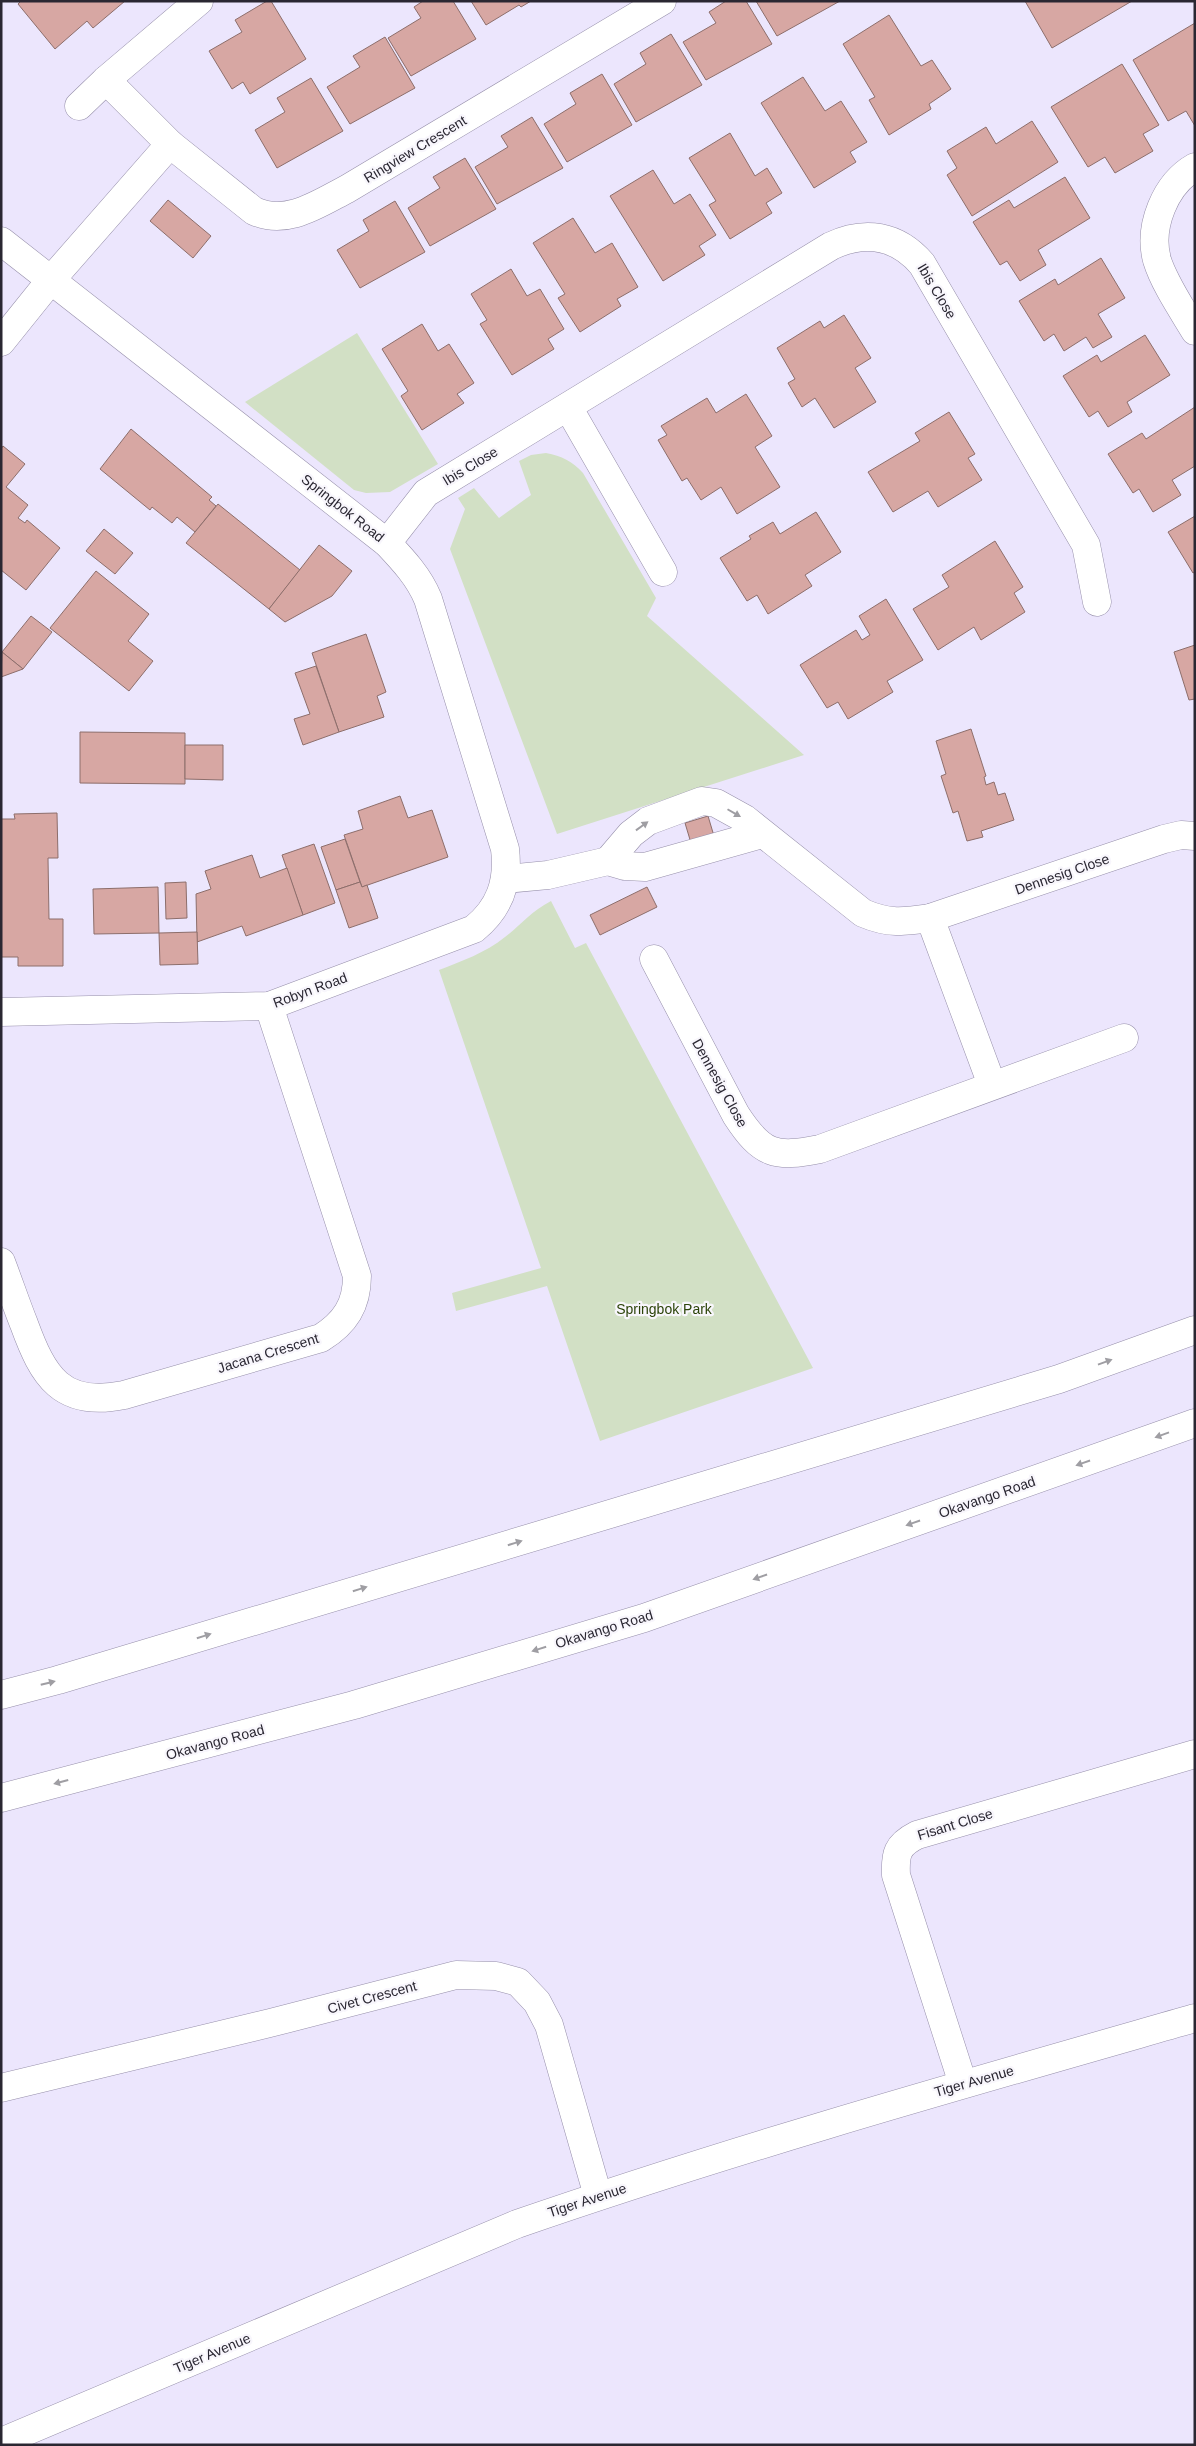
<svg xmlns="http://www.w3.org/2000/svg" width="1196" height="2446" font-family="Helvetica,sans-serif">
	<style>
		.green { fill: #d2e0c5 }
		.building { fill: #d7a7a3; stroke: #8d6e6b }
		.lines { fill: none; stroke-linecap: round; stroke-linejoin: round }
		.minor-casing { stroke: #968faa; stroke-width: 29 }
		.secondary-casing { stroke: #968faa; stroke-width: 29 }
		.minor { stroke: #fff; stroke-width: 28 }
		.secondary { stroke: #fff; stroke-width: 28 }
		.oneway { fill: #9f9ea3 }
		.labels { text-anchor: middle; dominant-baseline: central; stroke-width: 4.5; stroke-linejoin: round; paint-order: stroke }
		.street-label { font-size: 14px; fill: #2a2732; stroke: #f8f6fc }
		.park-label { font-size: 14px; fill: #2c4409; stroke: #f8f6fc }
	</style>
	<rect width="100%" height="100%" fill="#ece6fd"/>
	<g class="green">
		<path d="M357,333L438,464L390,492L366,493L354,490L245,402Z"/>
		<path d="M546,453C562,456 572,461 583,473L656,598L647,616L804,755L557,834L450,549L465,509L458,498L474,488L499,518L531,495L519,461L531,455Z"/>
		<path d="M551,901L575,948L586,943L813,1368L600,1441L547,1286L456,1311L452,1293L541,1268L439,970C462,961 485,953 505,937C522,924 530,912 551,901Z"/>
	</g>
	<g class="building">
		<path d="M21,1H125L93,28L87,21L55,49L18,4Z"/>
		<path d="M267,1H271L306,59L250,94L243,82L232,89L209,51L242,32L235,20Z"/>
		<path d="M423,1H453L476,39L411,76L388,38L421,18L414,7Z"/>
		<path d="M471,1H531L521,7L519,5L486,25Z"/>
		<path d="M726,1H746L772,44L706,80L683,42L716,23L709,12Z"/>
		<path d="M756,1H840L777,36Z"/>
		<path d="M1025,1H1132L1052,48Z"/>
		<path d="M889,15L921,66L932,60L951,89L929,104L931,109L889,135L869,100L875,97L843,44Z"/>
		<path d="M1195,23V126L1186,111L1168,121L1133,60Z"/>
		<path d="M671,34L702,85L636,122L614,84L646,64L640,53Z"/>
		<path d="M385,37L415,88L350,124L327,87L360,67L353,56Z"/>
		<path d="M1122,64L1159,125L1143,134L1153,151L1115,173L1105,157L1088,167L1051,107Z"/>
		<path d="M602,74L632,125L567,162L544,124L576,104L570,93Z"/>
		<path d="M803,77L825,111L841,101L867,142L850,152L856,162L814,188L761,103Z"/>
		<path d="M311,78L343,131L277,168L255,130L285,112L277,98Z"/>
		<path d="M532,117L563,168L497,204L475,167L508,147L501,136Z"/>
		<path d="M1032,121L1058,162L972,216L947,175L957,168L947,151L986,127L996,144Z"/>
		<path d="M730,133L755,176L767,168L782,193L766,203L772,213L730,239L709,205L716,201L689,158Z"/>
		<path d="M465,158L496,209L430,246L408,208L440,188L433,177Z"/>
		<path d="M653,170L674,204L690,194L716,235L699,246L705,255L663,281L610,196Z"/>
		<path d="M1065,177L1090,218L1038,250L1046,265L1020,281L1007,261L1000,265L973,222L1009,200L1014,208Z"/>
		<path d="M168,200L211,236L193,258L150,221Z"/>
		<path d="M395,201L425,252L360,288L337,250L369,231L363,220Z"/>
		<path d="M573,218L595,253L612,243L638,287L617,299L621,306L580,332L558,298L565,294L533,243Z"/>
		<path d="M1101,258L1125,298L1098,314L1112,337L1093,348L1086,337L1064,351L1054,334L1044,341L1019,301L1055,279L1058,285Z"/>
		<path d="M511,269L527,296L540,289L564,329L548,339L554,349L512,375L480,324L487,320L471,294Z"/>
		<path d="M844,315L871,358L855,368L876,402L834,428L815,398L802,407L788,383L795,379L777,348L820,321L824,328Z"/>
		<path d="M422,324L438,351L449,344L474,383L457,394L464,403L422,430L401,396L408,391L382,349Z"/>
		<path d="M1145,335L1170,375L1127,402L1132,412L1108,427L1098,411L1089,417L1063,376L1097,355L1101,362Z"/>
		<path d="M746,394L772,436L755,447L780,487L737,514L721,487L701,500L687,478L682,481L658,440L667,435L661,426L707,398L716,413Z"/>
		<path d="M1195,407V466L1172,480L1181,495L1153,512L1139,489L1133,493L1108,454L1142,433L1146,439Z"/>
		<path d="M949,412L975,454L968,458L982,480L938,507L928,491L893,512L868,472L920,441L915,433Z"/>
		<path d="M131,429L212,497L209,500L216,506L195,532L177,517L172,523L152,507L150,510L100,469Z"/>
		<path d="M3,446L25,464L6,487L28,505L18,518L25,523L27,520L60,548L26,590L1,570V449Z"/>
		<path d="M218,504L300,570L269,609L186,543Z"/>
		<path d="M816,512L841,552L805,575L812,586L768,614L757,595L747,601L720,558L751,539L749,536L773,522L780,534Z"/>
		<path d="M1195,516V572L1193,573L1168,532Z"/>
		<path d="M104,529L133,553L115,574L86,551Z"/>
		<path d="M995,541L1023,587L1014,593L1025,612L981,640L974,627L938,650L913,609L949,587L942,575Z"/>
		<path d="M319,545L352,571L332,596L285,622L269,609Z"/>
		<path d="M96,571L149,614L128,641L153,661L129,691L50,628Z"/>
		<path d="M886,599L923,660L887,681L893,692L848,719L838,702L827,708L800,665L856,630L862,640L870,635L859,616Z"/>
		<path d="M31,616L52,632L23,669L2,652Z"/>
		<path d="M366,634L386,692L377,696L384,717L339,732L312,653Z"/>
		<path d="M1195,645V699L1189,700L1174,652Z"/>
		<path d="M2,652L23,669L1,677Z"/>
		<path d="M316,666L339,732L303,745L294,719L310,714L295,673Z"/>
		<path d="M971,729L986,776L984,777L986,785L994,782L998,795L1005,793L1014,820L981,831L983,837L967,841L958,811L953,813L941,776L946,774L936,741Z"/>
		<path d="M80,732L185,733V784L80,783Z"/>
		<path d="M185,745H223V780L185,779Z"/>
		<path d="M400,796L408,818L432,810L448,857L362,887L344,835L363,829L358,811Z"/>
		<path d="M57,813L58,858H48L49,919H63V966H18V957H1V819H15L14,814Z"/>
		<path d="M708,816L714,836L691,843L685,823Z"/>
		<path d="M345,839L360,882L336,890L321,847Z"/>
		<path d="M314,844L335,903L303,915L282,855Z"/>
		<path d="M252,855L260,878L287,868L303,915L246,936L242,926L197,942L196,894L211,889L205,871Z"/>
		<path d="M186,882L187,918L166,919L165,883Z"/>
		<path d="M360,882L362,887L367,885L378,918L349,928L336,890Z"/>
		<path d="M158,887L159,933L94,934L93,889Z"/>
		<path d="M647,887L657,907L600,935L590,915Z"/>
		<path d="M197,932L198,964L160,965L159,933Z"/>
	</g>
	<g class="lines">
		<defs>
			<g id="minor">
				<path d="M106,80L170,144L254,211C287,226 318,204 347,189L662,1"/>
				<path d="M79,106L106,80L199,1"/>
				<path d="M1195,167C1165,184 1148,227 1157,260C1164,283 1183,311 1195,331"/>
				<path d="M1,241L387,543C403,560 419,577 428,599L505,849C509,882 500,908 474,929L269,1006L1,1012"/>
				<path d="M1,342L50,281L170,144"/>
				<path d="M568,407L663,572"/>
				<path d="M387,543L426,493L831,246C865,230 897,235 922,264L1086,545L1097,602"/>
				<path d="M608,861L631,834L648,821L702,801L716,803L745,819L863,913C889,924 903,922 930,918L1164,839L1181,835L1195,836"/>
				<path d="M506,879L548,875L608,861L625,866L645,867L762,834"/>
				<path d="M930,918L992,1085"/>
				<path d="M654,959L736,1115C762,1155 775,1158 820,1149L1124,1038"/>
				<path d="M1,1262C9,1283 16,1304 24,1324C43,1376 61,1408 124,1395L321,1338C345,1323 357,1305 357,1276L269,1006"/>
				<path d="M963,2084L896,1875C895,1854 897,1845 917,1835L1195,1754"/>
				<path d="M1,2088L270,2023L456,1975L496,1976L518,1982L537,2002L549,2025L598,2196"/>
				<path d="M1,2442L517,2224C740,2147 968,2083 1195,2018"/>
			</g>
			<g id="secondary">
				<path d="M1,1695L58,1680L1059,1379L1195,1330"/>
				<path d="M1,1798L354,1705L644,1618L1195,1423"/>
			</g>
		</defs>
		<use href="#minor" class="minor-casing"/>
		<use href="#secondary" class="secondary-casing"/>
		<use href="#minor" class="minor"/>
		<use href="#secondary" class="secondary"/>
	</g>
	<defs><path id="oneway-solid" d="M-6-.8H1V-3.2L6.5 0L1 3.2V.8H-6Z" transform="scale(1.25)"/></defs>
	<g class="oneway">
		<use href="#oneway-solid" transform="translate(734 813) rotate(30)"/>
		<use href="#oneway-solid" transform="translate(642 826) rotate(-36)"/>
		<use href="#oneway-solid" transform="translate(1105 1362) rotate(-20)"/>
		<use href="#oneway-solid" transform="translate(1162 1435) rotate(160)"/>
		<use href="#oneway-solid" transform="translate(1083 1463) rotate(161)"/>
		<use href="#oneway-solid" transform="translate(913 1523) rotate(161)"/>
		<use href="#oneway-solid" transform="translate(515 1543) rotate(-17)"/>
		<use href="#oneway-solid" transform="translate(760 1577) rotate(161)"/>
		<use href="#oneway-solid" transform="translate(360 1589) rotate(-17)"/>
		<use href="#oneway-solid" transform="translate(204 1636) rotate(-17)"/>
		<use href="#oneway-solid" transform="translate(539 1649) rotate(163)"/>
		<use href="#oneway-solid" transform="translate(48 1683) rotate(-14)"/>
		<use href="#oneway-solid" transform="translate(61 1782) rotate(165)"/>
	</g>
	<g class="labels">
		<g class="street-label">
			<text transform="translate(415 149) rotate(-31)">Ringview Crescent</text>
			<text transform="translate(937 291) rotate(59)">Ibis Close</text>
			<text transform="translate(470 466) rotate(-31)">Ibis Close</text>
			<text transform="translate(343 508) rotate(38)">Springbok Road</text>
			<text transform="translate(1062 874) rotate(-19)">Dennesig Close</text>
			<text transform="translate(310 990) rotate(-20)">Robyn Road</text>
			<text transform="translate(720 1083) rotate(61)">Dennesig Close</text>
			<text transform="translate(268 1353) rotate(-17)">Jacana Crescent</text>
			<text transform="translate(987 1497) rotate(-19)">Okavango Road</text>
			<text transform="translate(604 1629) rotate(-17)">Okavango Road</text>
			<text transform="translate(215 1742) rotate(-15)">Okavango Road</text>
			<text transform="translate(955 1824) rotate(-17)">Fisant Close</text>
			<text transform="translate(372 1997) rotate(-15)">Civet Crescent</text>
			<text transform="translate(974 2081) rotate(-16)">Tiger Avenue</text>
			<text transform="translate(587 2200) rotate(-18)">Tiger Avenue</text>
			<text transform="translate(212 2353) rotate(-23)">Tiger Avenue</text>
		</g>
		<g class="park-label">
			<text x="664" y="1309">Springbok Park</text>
		</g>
	</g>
	<rect width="1196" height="2446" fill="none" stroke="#2a2732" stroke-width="5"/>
</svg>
